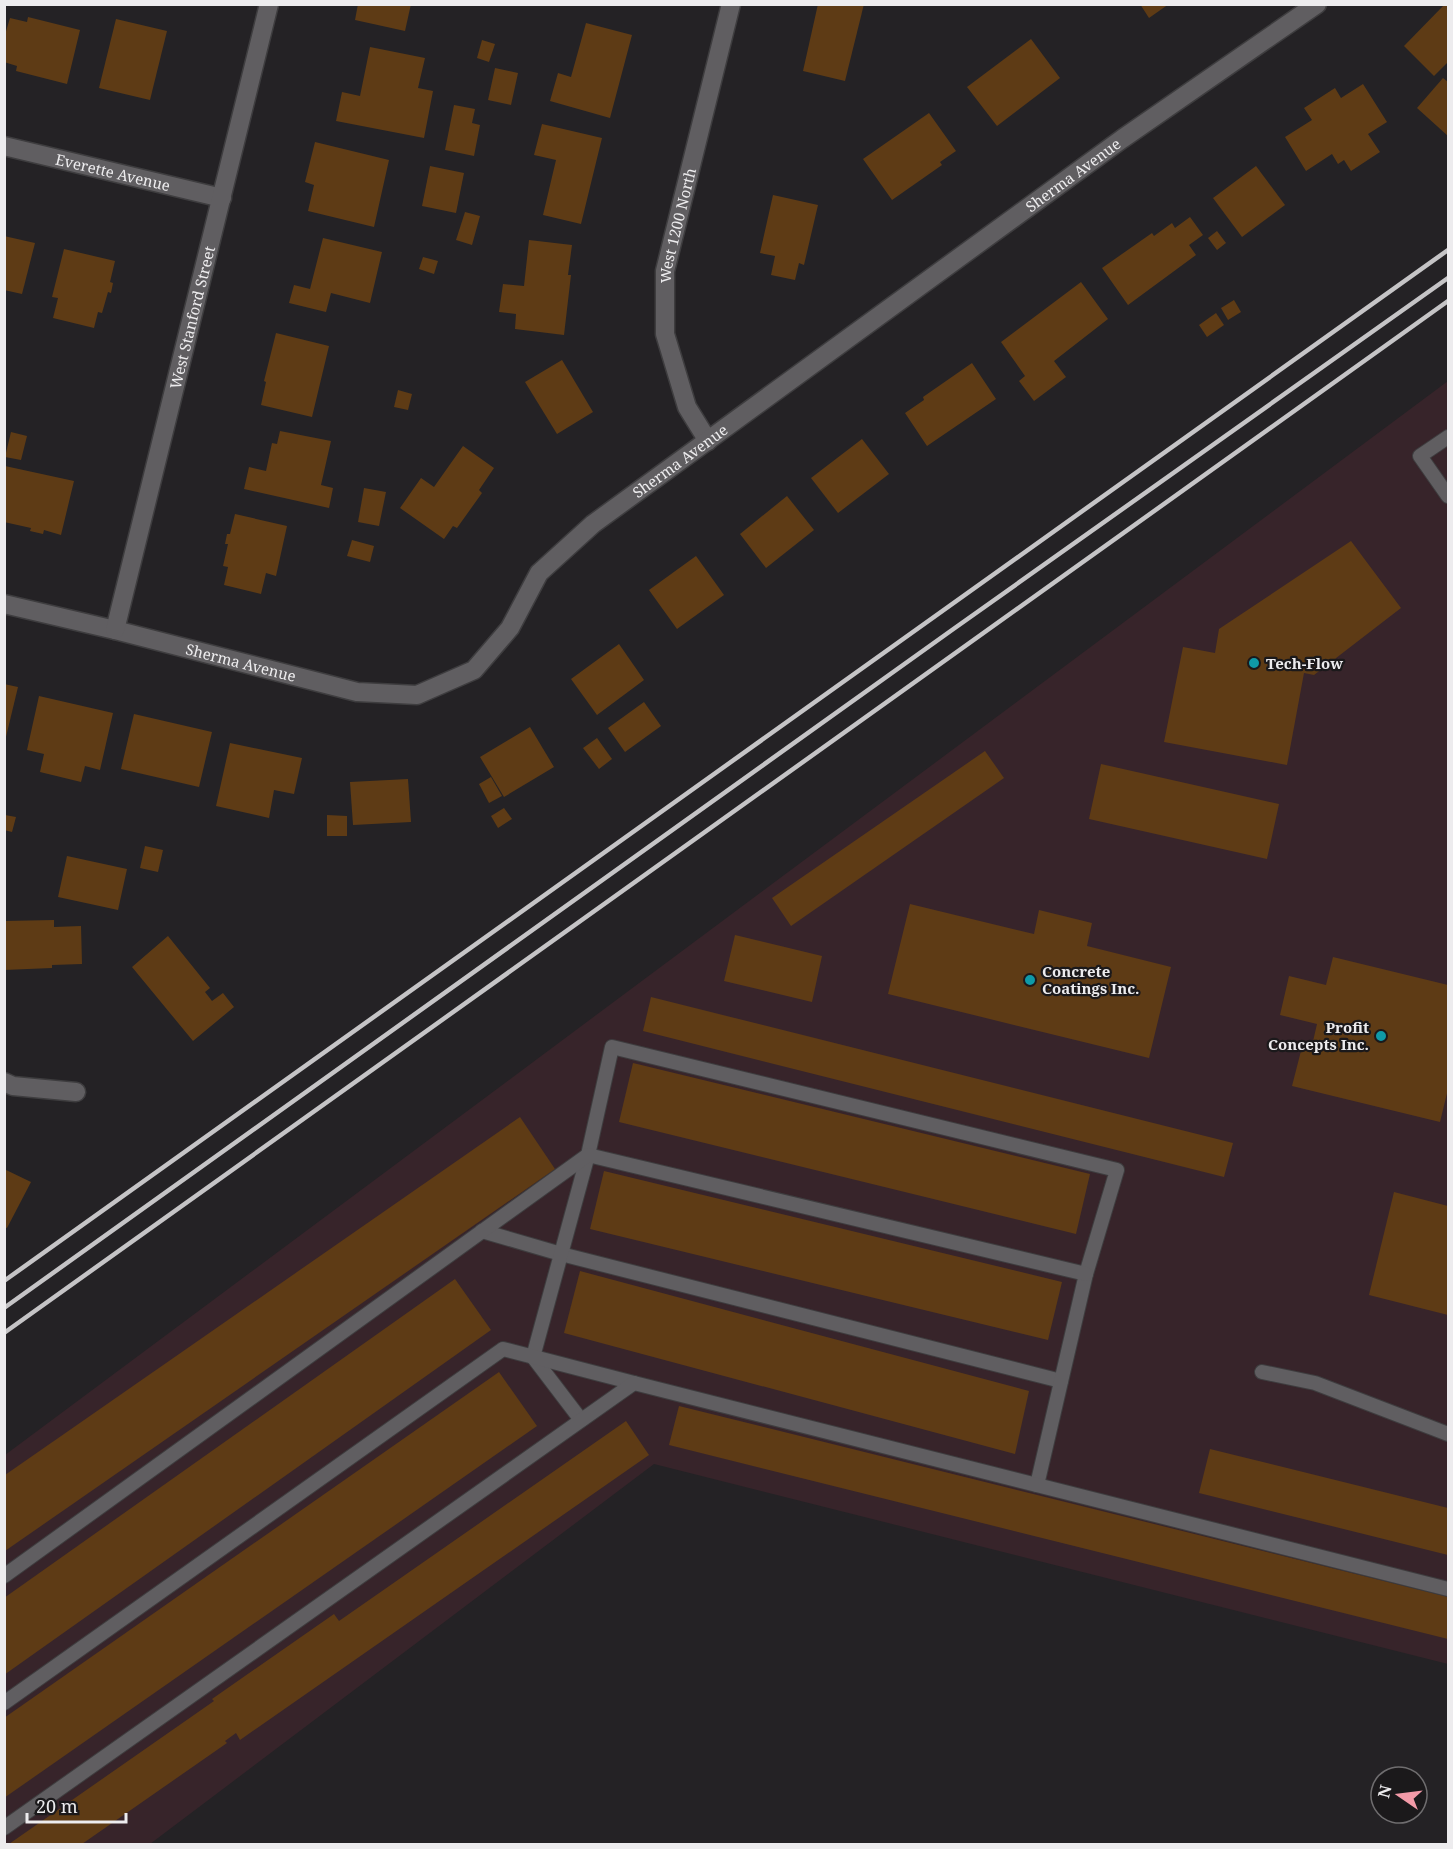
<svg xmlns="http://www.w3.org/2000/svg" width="1453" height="1849" font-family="'Noto Serif',serif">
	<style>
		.industrial { fill: #37242a }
		.building { fill: #5e3b15 }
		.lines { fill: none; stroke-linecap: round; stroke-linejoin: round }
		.service-casing { stroke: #3e3d3f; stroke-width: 16 }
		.minor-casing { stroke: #3e3d3f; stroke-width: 21 }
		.service { stroke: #605e61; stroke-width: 14 }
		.minor { stroke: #605e61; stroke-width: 18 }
		.rail { stroke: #c5c4c6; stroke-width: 4.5 }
		.culture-dot { fill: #0f9aa8; stroke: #1b191b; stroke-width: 2 }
		.labels { text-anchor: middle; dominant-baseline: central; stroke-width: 4.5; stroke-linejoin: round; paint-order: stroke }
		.street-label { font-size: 15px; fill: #edecee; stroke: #1b191b }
		.poi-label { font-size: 15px; font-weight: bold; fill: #edecee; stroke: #1b191b; text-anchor: start }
	</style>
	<rect width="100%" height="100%" fill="#242225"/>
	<path class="industrial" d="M1448,381V1664L654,1464L150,1844H5V1455Z"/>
	<g class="building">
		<path d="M358,4H411L405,31L355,20Z"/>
		<path d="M818,4H864L845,81L803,71Z"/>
		<path d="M1140,4H1169L1149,18Z"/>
		<path d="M1445,4H1448V62L1434,76L1404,46Z"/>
		<path d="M28,17L80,30L67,84L16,71L17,66L4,62V38L10,18L27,22Z"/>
		<path d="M116,19L167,31L150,100L99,88Z"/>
		<path d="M586,23L632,35L610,118L550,101L558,73L571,77Z"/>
		<path d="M1031,39L1060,78L997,126L967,87Z"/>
		<path d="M482,40L495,44L489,62L477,58Z"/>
		<path d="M370,47L425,58L418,88L433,91L424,138L336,121L342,92L360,96Z"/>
		<path d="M495,68L518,73L511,105L488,100Z"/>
		<path d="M1443,78L1448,82V136L1417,108Z"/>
		<path d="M1363,84L1387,122L1368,134L1380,152L1351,171L1344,160L1338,164L1332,154L1306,171L1285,137L1312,120L1304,108L1335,88L1341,98Z"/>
		<path d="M454,105L475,109L472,123L480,125L474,156L445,150Z"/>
		<path d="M929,113L956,151L940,162L942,165L892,200L863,159Z"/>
		<path d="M542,124L602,138L581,224L543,215L556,160L534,155Z"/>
		<path d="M315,142L389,160L374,227L308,211L314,185L305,182Z"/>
		<path d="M430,166L464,173L456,213L422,206Z"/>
		<path d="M1256,166L1285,205L1242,237L1213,198Z"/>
		<path d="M773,195L818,205L804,265L799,263L795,280L771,275L775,256L760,253Z"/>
		<path d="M465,212L480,216L472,245L456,240Z"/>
		<path d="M1190,217L1203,235L1189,245L1196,255L1128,305L1102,268L1152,233L1154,236L1172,223L1175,228Z"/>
		<path d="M1217,231L1226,243L1217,250L1208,238Z"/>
		<path d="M4,236L35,243L22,294L4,290Z"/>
		<path d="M323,238L382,252L370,303L331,293L326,312L289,303L294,285L310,289Z"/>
		<path d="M529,240L572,245L568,275H571L564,335L515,329L516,314L499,312L503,284L524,286Z"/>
		<path d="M64,249L115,261L110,282L113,283L111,293L108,292L102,313L98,312L94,328L53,318L58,298L52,297Z"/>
		<path d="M423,257L438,261L434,274L419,269Z"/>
		<path d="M1081,282L1108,319L1054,361L1066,377L1034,401L1019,381L1025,376L1001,342Z"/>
		<path d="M1234,300L1241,312L1228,320L1221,308Z"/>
		<path d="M1216,313L1224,325L1207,337L1199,325Z"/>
		<path d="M276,333L329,346L312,417L261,405L266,382L264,381Z"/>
		<path d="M562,360L593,412L557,434L525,382Z"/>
		<path d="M972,363L996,399L927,446L905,413L924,400L923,397Z"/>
		<path d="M398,390L412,394L408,410L394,407Z"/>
		<path d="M280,431L331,441L321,485L333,488L329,508L244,489L249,467L266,471L272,443L277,444Z"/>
		<path d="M11,432L27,436L21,460L5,457Z"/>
		<path d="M862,439L889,474L838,513L811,478Z"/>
		<path d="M463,446L494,468L479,490L482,493L457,528L453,526L444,539L400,508L421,478L434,487Z"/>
		<path d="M5,466L74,481L61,535L44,530L43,534L30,531L31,528L4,522Z"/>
		<path d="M364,488L386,492L379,526L358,522Z"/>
		<path d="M787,496L814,530L766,568L740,534Z"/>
		<path d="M235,514L287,526L276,576L266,573L261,594L224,585L228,567L223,566L228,544H225L227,534H230Z"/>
		<path d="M352,540L374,546L370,562L347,556Z"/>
		<path d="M1351,541L1401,608L1314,675L1304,673L1287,765L1164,742L1183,647L1215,653L1219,629Z"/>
		<path d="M696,556L724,595L677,629L649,590Z"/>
		<path d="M619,644L644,680L597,715L571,679Z"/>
		<path d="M4,684L18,687L5,741H4Z"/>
		<path d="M39,696L113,713L100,770L85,766L81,782L40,772L44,754L27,750Z"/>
		<path d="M644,702L661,726L625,752L608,728Z"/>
		<path d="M134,714L212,732L199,787L121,769Z"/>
		<path d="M530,727L554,767L504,797L480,757Z"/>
		<path d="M597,738L612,759L599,769L583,748Z"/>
		<path d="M230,743L302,758L294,794L274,790L269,818L216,806Z"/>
		<path d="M985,751L1004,778L791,926L772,898Z"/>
		<path d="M1101,764L1279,804L1267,859L1089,819Z"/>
		<path d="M491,777L502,796L489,803L479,784Z"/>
		<path d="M408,779L411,822L353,825L350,782Z"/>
		<path d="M504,808L512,819L498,828L491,816Z"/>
		<path d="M5,815L16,817L12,832L4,830Z"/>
		<path d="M327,815L347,816V836H327Z"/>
		<path d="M145,846L163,850L158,872L140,868Z"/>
		<path d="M67,856L127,869L118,910L58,897Z"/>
		<path d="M910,904L1034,934L1039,910L1092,923L1087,946L1171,967L1149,1058L888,994Z"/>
		<path d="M54,920V927L81,926L82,964L52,965V968L4,970V921Z"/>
		<path d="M735,935L822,956L812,1002L724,981Z"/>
		<path d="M168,936L210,988L205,992L212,1001L223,993L234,1007L193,1041L132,967Z"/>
		<path d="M1333,957L1448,985V1089L1440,1122L1292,1086L1302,1047L1311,1050L1317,1024L1280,1015L1289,976L1326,985Z"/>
		<path d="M651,997L1233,1143L1224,1177L643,1031Z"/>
		<path d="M633,1063L1090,1174L1076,1234L619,1122Z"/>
		<path d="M520,1117L555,1169L5,1551V1475Z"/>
		<path d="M4,1169L31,1182L7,1228L4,1227Z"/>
		<path d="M604,1171L1062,1282L1048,1340L590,1229Z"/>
		<path d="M1394,1192L1448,1206V1315L1369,1295Z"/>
		<path d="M580,1271L1029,1391L1015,1454L564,1333Z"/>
		<path d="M455,1279L491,1330L4,1675V1598Z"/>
		<path d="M499,1372L537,1426L4,1798V1718Z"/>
		<path d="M679,1406L1448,1597V1639L669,1445Z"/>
		<path d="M626,1421L649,1455L240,1740L236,1733L225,1741L227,1743L82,1844H9L214,1701L212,1699L334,1614L339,1621Z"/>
		<path d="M1210,1449L1448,1508V1555L1199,1493Z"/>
	</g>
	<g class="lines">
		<defs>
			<g id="service">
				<path d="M1448,437L1420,456L1448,496"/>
				<path d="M482,1231L561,1254L1061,1381"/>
				<path d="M1262,1372L1315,1383L1448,1434"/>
				<path d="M581,1420L533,1357L588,1155L612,1047L1117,1170L1086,1274L1037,1485"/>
				<path d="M4,1576L588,1155L1086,1274"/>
				<path d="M4,1703L503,1349L634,1383"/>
				<path d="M4,1828L634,1383L1448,1589"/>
			</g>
			<g id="minor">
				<path id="s1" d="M4,146L222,198"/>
				<path id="s2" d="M708,441L687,407L665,334V271L731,4"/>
				<path id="s3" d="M4,604L115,630L357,692L417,695L474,670L510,628L539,573L593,524L1122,139L1317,4"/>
				<path id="s4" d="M115,630L269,4"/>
				<path d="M4,1082L13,1086L76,1092"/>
			</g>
		</defs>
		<use href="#service" class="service-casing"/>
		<use href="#minor" class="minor-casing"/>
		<use href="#service" class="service"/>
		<use href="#minor" class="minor"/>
		<g class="rail">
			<path d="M4,1281L1448,250"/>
			<path d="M4,1308L952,630L1448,278"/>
			<path d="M4,1333L1448,301"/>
		</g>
	</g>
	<g class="culture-dot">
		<circle cx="1254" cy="663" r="6"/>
		<circle cx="1030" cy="980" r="6"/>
		<circle cx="1381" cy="1036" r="6"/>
	</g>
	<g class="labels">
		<g class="street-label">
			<text stroke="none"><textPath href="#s1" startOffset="112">Everette Avenue</textPath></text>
			<text stroke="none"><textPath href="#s3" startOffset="1270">Sherma Avenue</textPath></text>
			<text stroke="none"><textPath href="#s2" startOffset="226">West 1200 North</textPath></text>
			<text stroke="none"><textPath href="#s4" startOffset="322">West Stanford Street</textPath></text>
			<text stroke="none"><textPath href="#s3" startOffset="784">Sherma Avenue</textPath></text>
			<text stroke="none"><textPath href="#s3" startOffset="244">Sherma Avenue</textPath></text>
		</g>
		<g class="poi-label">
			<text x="1266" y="663">Tech-Flow</text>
			<text x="1042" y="971">Concrete<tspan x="1042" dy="17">Coatings Inc.</tspan></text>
			<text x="1369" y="1027" text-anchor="end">Profit<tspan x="1369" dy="17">Concepts Inc.</tspan></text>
		</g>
	</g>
	<rect width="1453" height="1849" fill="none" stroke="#edecee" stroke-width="12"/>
	<g transform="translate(1399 1795) rotate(284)"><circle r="28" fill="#1b191b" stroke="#6f6d6f" stroke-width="1.5"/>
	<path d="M0-4.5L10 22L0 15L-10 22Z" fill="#f39aa8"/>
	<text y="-9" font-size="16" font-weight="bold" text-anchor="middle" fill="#edecee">N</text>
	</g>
	<path d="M27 1813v9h99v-9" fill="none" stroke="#edecee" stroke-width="3"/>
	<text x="36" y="1813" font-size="18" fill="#edecee" stroke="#1b191b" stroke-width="4.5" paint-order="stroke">20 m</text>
</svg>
